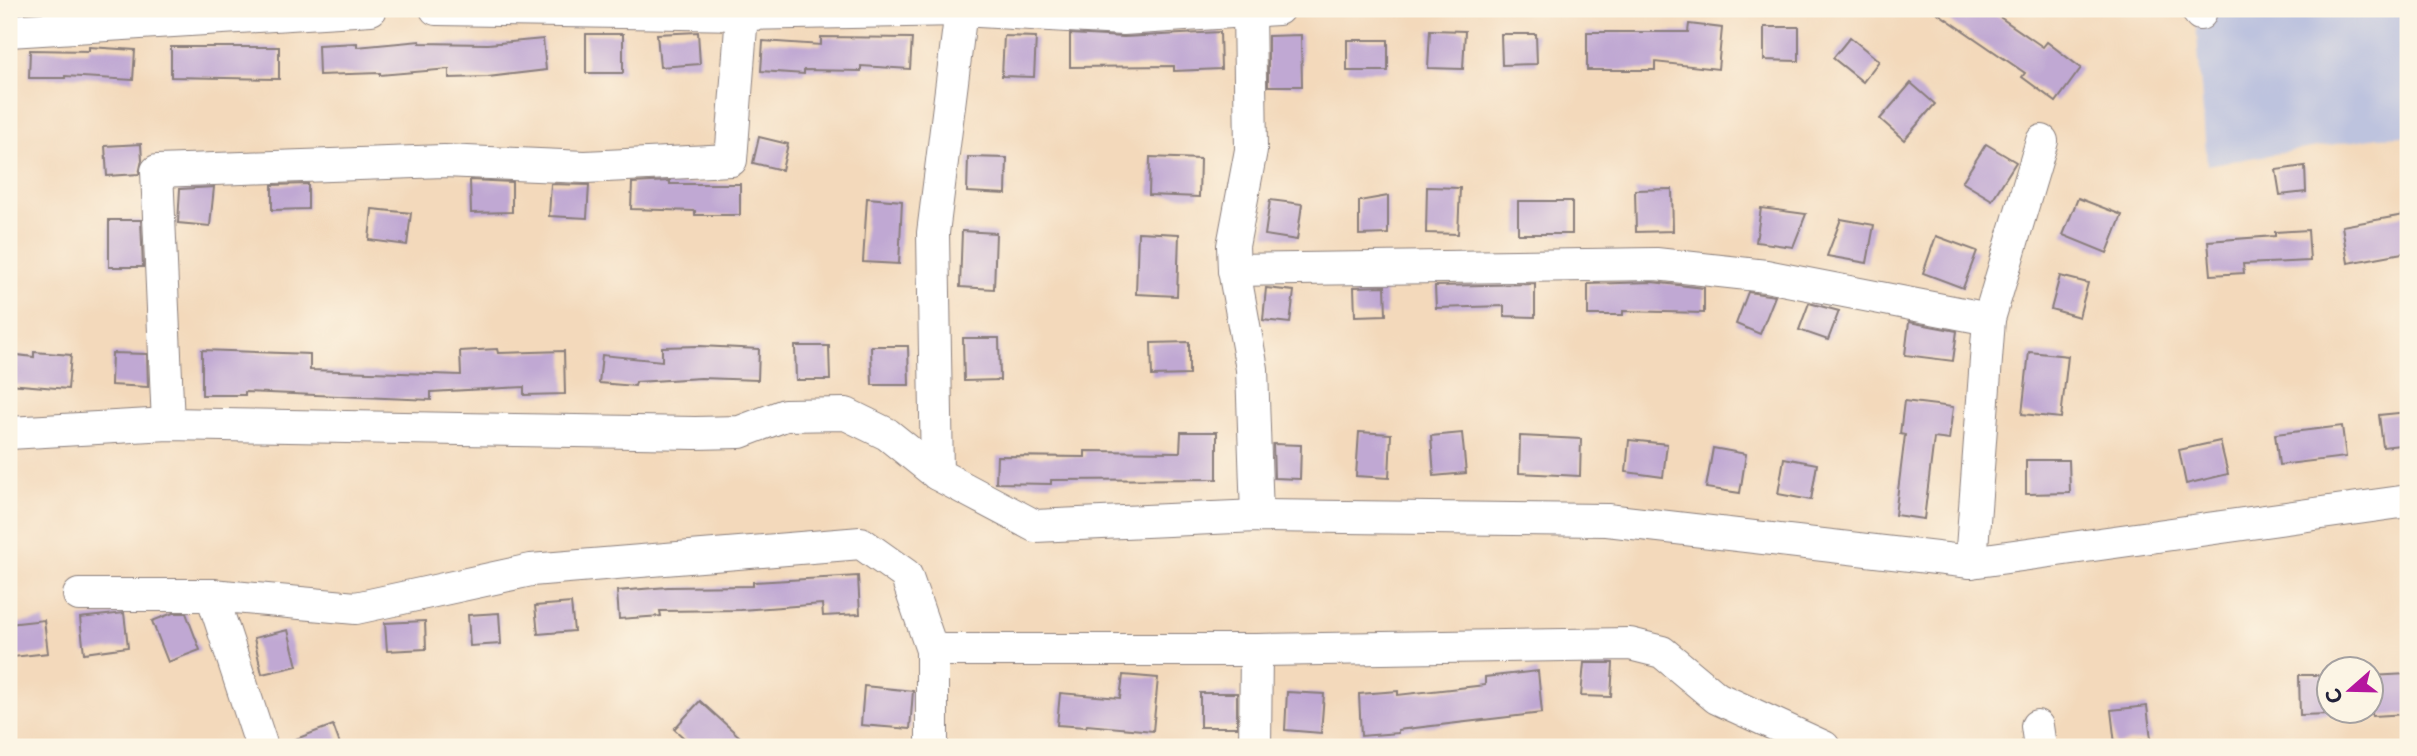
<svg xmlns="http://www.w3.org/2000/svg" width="2417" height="756" font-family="'Playpen Sans',sans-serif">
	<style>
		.industrial { fill: #bdc3de }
		.building { fill: #c0a8d3 }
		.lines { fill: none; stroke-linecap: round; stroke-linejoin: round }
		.minor-casing { stroke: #8a7e7b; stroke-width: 34 }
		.minor { stroke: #fff; stroke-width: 32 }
	</style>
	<rect width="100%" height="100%" fill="#fcf5e5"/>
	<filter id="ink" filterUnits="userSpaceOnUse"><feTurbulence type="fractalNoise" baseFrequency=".0143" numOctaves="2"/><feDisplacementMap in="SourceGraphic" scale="14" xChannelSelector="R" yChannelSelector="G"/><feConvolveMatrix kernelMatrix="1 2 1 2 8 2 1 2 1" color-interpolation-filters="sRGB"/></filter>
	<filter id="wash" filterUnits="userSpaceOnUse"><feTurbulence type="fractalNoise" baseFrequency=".00686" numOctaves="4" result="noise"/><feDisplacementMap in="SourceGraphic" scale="28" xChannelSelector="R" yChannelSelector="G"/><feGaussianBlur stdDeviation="1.57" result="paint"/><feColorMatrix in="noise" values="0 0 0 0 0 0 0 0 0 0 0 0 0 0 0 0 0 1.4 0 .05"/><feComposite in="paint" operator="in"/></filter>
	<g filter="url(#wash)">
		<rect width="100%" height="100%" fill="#f3d9bb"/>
		<path class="industrial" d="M2195,9H2408V136L2378,137L2207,165Z"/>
		<g id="blocks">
			<g class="building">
				<path d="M1932,9H1988L2043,47L2047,42L2081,68L2056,102L2022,77L2025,73Z"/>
				<path d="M1689,24L1722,28L1718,69L1655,62V70H1587V32H1688Z"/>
				<path d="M1764,27H1799V61L1764,60Z"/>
				<path d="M1430,30L1465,31L1463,69L1428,68Z"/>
				<path d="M698,32L700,64L660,67L657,34Z"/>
				<path d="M1220,32L1221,69L1174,71V66L1070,67V34L1124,37Z"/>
				<rect x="586" y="34" width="37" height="39"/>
				<path d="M1501,34H1536L1537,64L1502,65Z"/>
				<path d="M1301,35L1302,86H1268V36Z"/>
				<path d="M1004,36L1036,37L1034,77L1002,76Z"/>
				<path d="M821,37L912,38L910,69L861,66V71L804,70V74L761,71L763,41L821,45Z"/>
				<path d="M1850,37L1879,61L1863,82L1833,58Z"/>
				<path d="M543,39L546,70L488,77L449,78V69L380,75V73L319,75L318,45L357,43V47L420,41V43L488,44Z"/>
				<rect x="1347" y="40" width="41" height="31"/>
				<path d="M89,47L135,50L133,80L65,76V78H29L30,50L89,51Z"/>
				<path d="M171,47H279V79L171,77Z"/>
				<path d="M1911,83L1935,104L1904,140L1880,119Z"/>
				<path d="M759,137L788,144L782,170L753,163Z"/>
				<path d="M141,144L142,160L139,174L107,176L105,146Z"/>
				<path d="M1986,144L2016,162L1992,200L1962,182Z"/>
				<path d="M968,157L1007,158L1006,194L967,192Z"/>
				<path d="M1150,157L1200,159L1199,197L1149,195Z"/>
				<path d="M2305,166L2306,192L2280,195L2276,170Z"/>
				<path d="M470,180L512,182V212L471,213Z"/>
				<path d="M670,181V184H740V215H695V211L631,209L632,183Z"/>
				<path d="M308,184V209L272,210V185Z"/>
				<path d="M551,184L589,185L587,218L549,216Z"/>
				<path d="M214,187L210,226L178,223L180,189Z"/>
				<path d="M1427,187L1460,188L1458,234L1426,233Z"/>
				<path d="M1672,189L1673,231L1636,232L1635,190Z"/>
				<path d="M1388,196V234L1359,235V201Z"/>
				<path d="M867,198L902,201L899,264L863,262Z"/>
				<path d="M2078,198L2122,215L2107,253L2063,235Z"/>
				<path d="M1270,200L1302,204L1297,240L1265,235Z"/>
				<rect x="1518" y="201" width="54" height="33"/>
				<path d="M1761,208L1806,214L1793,247L1756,242Z"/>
				<path d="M372,209L411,213L407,245L369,240Z"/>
				<path d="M2404,215L2408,252L2348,263L2342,226Z"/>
				<path d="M1841,219L1874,225L1867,263L1827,256Z"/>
				<path d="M109,220H141L143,267H109Z"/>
				<path d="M2308,230L2310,261L2243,264L2244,273L2211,275L2208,241L2275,236V232Z"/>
				<path d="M962,231L996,233L994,289L960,287Z"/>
				<path d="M1138,232L1179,234L1177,296L1136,294Z"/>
				<path d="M1936,236L1977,251L1963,288L1923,273Z"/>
				<path d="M2060,276L2088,283L2079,317L2051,309Z"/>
				<path d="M1652,282L1704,288V313L1623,311V315H1588V284Z"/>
				<path d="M1535,284V317L1504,316V306L1436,308L1435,286Z"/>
				<path d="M1385,286L1386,315L1355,316L1354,287Z"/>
				<path d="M1266,288L1294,291L1290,323L1263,320Z"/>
				<path d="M1748,292L1775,296L1760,334L1736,324Z"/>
				<path d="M1809,303L1839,311L1828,340L1799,330Z"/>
				<path d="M1909,322L1957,331L1953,361L1905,355Z"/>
				<path d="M963,338H999L1000,380L964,381Z"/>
				<path d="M1189,342V375L1152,376L1151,343Z"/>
				<path d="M700,346L759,349L758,380L701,378L636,382L635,386L599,383L602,355L662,361V347Z"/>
				<path d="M795,346H829L830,380H796Z"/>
				<path d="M871,346H908L909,385H872Z"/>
				<path d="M497,349L498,353L564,351L565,394L524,395V387L431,392V400L245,392V395H202V350L310,354V370L461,375L460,351Z"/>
				<path d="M34,352L71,355L68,389L9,384V354L34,357Z"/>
				<path d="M2029,352L2068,356L2061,418L2022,414Z"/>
				<path d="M112,353L147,354L148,387L111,385Z"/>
				<path d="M1904,401L1953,407L1949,440L1934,438L1924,519L1895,515L1905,435L1900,434Z"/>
				<path d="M2408,412V444L2383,447L2379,415Z"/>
				<path d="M2342,426L2346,457L2279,465L2275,434Z"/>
				<path d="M1181,432H1217V479L1051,480V484L996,483L997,456L1085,457V451L1180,452Z"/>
				<path d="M1359,432L1391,434L1389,478L1356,476Z"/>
				<path d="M1462,433L1466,473L1434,476L1431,436Z"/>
				<path d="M1520,436L1581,439L1580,476L1519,473Z"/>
				<path d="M1629,440L1667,444L1663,477L1626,472Z"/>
				<path d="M2220,441L2228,474L2186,484L2179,450Z"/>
				<path d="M1273,444L1301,445L1300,479L1274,478Z"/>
				<path d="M1713,448L1746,454L1740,493L1706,488Z"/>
				<path d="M1784,458L1817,464L1811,500L1778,494Z"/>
				<path d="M2026,460H2069L2070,493L2026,494Z"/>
				<path d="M858,576L860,614L823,616L822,604L740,610L660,611L661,616L619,619L617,591L668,587L753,586V582Z"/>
				<path d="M571,603L574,631L538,634L535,606Z"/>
				<path d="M124,613L128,647L84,653L80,618Z"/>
				<path d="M173,613H186L200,650L168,662L152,621Z"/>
				<path d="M499,613L501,644L470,646L468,615Z"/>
				<path d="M44,620L48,653L13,657L9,624Z"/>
				<path d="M425,621L426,649L387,651L385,623Z"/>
				<path d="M288,630L297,666L262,674L254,638Z"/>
				<path d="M1584,663H1613L1611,697L1581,696Z"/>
				<path d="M1538,671L1542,713L1398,730V733L1361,736L1359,694L1398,691V695L1485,685V677Z"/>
				<path d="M2408,674V714L2372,716L2371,676Z"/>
				<path d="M1123,675L1158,678L1153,731L1087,725L1086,727L1057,725L1060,693L1120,698Z"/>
				<path d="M2299,675H2329V714L2300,715Z"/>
				<path d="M864,686L913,691L910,729L861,725Z"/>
				<path d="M1287,692L1324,694L1321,733L1285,730Z"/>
				<rect x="1200" y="693" width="37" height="34"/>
				<path d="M700,701L751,747H694L674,729Z"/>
				<path d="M2147,706L2151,739L2115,744L2111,710Z"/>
				<path d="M333,725L341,747H280V745Z"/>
			</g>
		</g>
	</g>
	<g filter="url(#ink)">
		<use href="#blocks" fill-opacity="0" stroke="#8a7e7b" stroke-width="2"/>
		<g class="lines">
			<defs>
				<g id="minor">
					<path d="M436,9L742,14L961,10"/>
					<path d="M1278,9L1123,19L961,10L933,233L937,474L1035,526L1257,516L1607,520L1971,562L1989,319L2042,141"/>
					<path d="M2196,9L2200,14"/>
					<path d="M1249,10L1251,150L1233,246L1234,270L1252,369L1257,516"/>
					<path d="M9,31L371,9"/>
					<path d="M1234,270L1656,264L1766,276L1989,319"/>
					<path d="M168,424L157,171L444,161L585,167L731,160L742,14"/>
					<path d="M9,433L168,424L695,433L740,432L785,415L846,414L887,434L937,474"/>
					<path d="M1971,562L2408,501"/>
					<path d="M79,595H212"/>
					<path d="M932,650H1256L1630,644L1662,652L1717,698L1824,747"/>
					<path d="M2037,726L2040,747"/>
					<path d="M262,747L212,595L356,608L531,570L861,543L906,575L932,650V747"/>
					<path d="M1255,747L1256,650"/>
				</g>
			</defs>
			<use href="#minor" class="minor-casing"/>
			<use href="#minor" class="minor"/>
		</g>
	</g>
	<rect width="2417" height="756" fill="none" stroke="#fcf5e5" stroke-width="35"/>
	<g transform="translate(2350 690) rotate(250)"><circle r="33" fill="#fcf5e5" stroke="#a5a1a1" stroke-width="2"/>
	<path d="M0-5L12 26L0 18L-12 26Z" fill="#b5179e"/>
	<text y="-10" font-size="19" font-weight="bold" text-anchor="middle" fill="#22223b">С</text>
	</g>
</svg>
